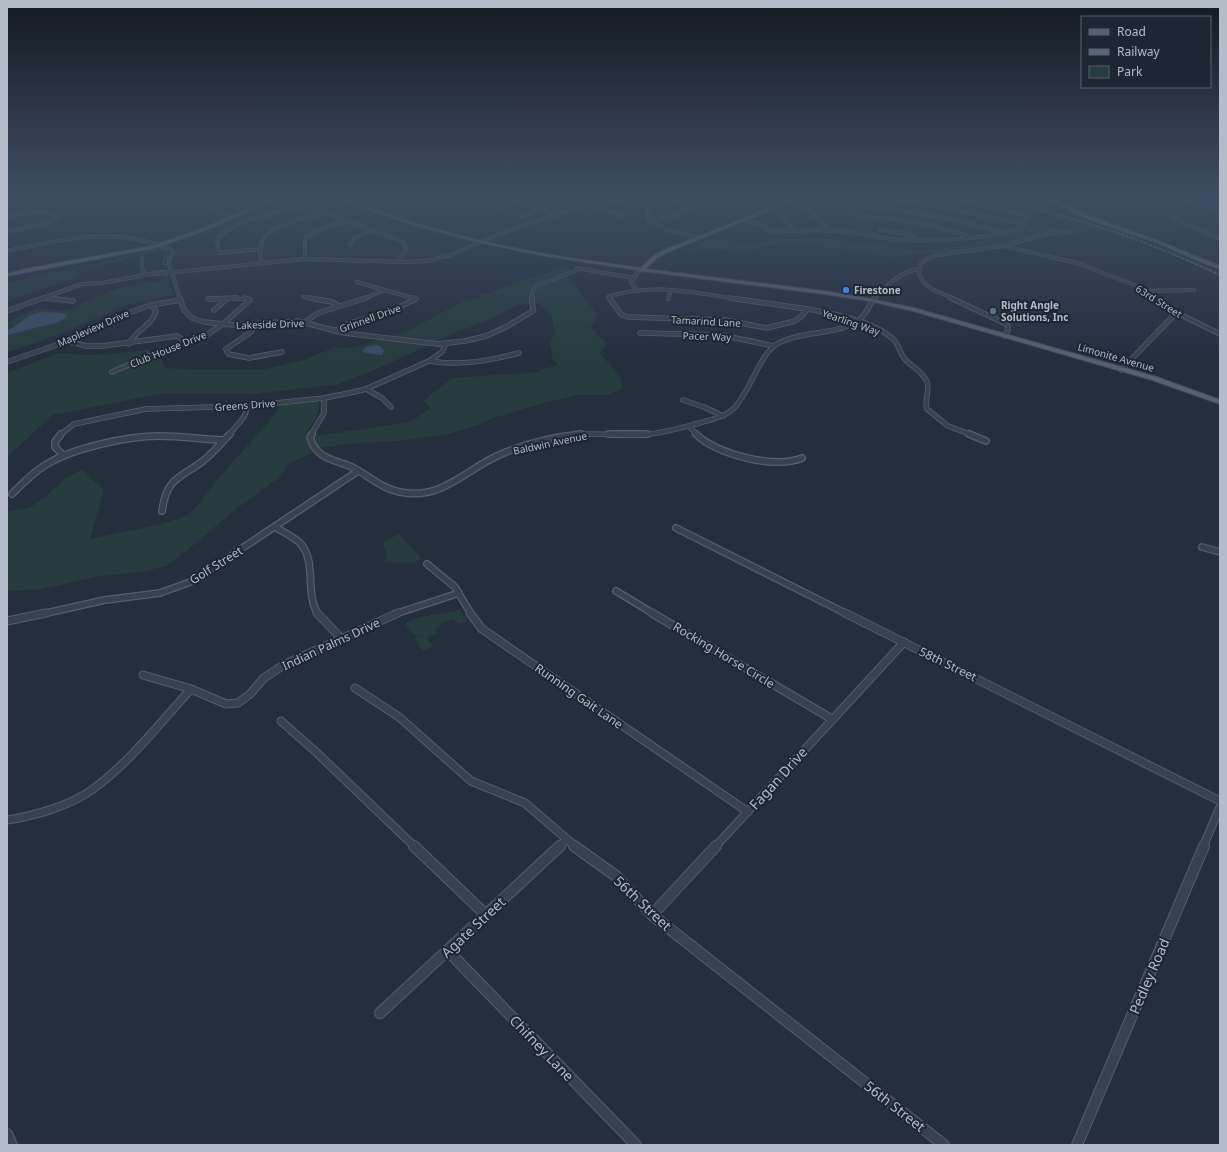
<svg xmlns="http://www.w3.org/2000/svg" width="1227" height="1152" font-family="'Noto Sans',sans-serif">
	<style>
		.green { fill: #263c3f }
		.water { fill: #394c67 }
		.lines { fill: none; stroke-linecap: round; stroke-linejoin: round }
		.minor-far4-casing { stroke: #565f6c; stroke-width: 4 }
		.minor-far3-casing { stroke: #565f6c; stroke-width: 5.5 }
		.minor-far2-casing { stroke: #565f6c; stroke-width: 8 }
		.minor-far1-casing { stroke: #565f6c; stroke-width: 9 }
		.minor-casing { stroke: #565f6c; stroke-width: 12 }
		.major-casing { stroke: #414a57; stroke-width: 2 }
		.minor-far4 { stroke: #38414e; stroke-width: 3 }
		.minor-far3 { stroke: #38414e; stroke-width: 4 }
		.minor-far2 { stroke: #38414e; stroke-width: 5.5 }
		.minor-far1 { stroke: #38414e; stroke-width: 7 }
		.minor { stroke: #38414e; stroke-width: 10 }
		.major { fill: #56606e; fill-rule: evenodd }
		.rail-casing { stroke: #5a6575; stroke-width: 2 }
		.rail { stroke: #1d2633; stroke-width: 1; stroke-dasharray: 2.5; stroke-linecap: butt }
		.shop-dot { fill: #3f7fe0; stroke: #1d2633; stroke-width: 1.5 }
		.service-dot { fill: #5c6f8a; stroke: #1d2633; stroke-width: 1.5 }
		.labels { text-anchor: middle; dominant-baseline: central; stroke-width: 4; stroke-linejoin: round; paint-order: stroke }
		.far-poi-label { font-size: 10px; font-weight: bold; fill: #b4bcc9; stroke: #1d2633; text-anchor: start }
		.far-street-label { font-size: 10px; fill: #b4bcc9; stroke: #1d2633 }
		.street-label { font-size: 12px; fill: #b4bcc9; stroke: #1d2633 }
		.near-street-label { font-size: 14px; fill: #b4bcc9; stroke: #1d2633 }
	</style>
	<rect width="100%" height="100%" fill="#242f3e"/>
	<g class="green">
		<path d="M1086,225L1104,229L1094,232L1051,231L1003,243L921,255L890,257L843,249L820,247L768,246L759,250L745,251L707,249L699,250L691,253L683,251L713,238L732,242H762L776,238L794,239L818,238L851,242H879L904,250H924L973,245L982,240L994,239L1036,227L1049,226L1069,230Z"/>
		<path d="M158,248L167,249C170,254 168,256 165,260L173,295L123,306L57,336L7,352V323L19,316L38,309L68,311L86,301L119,288L163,280L160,275L163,269L162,264L165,253L164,251L136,256L116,263L115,262L76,270L79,276L7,302V284L36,276L80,268Z"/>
		<path d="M564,267L574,270L567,274L566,277L573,283L597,314L591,328L607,344L600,353L621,378L623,389L606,395H579L543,403L490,419L479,425L448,434L398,441L344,444L321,448L312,453L291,463L277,479L232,512L195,544L166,566L146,571L95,577L41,589L7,591V512L31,507L46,496L66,478L82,470L104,490L90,539L162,524L189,515L229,466L274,416L282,405L316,401L319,402C320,420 310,422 305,437L317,436L410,422L431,408L423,401L452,378L540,372L539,370L558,365L551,358L552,353L549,342L555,333L552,316L540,303L518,305L491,319L452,334L384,366L339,384L253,394H158L53,415L7,457V373L60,353L79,355H99L158,349L165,368L205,370H262L303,360L335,347L352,348L406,332L462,302Z"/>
		<path d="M399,534L421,558L414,563L384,562C388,555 387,550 382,543Z"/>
		<path d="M460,610L467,621L458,624L454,619L440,623L434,631L436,632L439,624L442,623L437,631L438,633L427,638L433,646L423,651L414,640L416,637H421L422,636H416L406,625L407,622L421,617Z"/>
	</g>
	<g class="water">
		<path d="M1150,195H1220V212L1152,195Z"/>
		<path d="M46,312L63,313L67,317L59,322L7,335V331C25,322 22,314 46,312Z"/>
		<path d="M375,345L380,346L384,351L382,355L367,353L362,351L366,347Z"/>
	</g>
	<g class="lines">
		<defs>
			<g id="minor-far4">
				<path d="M187,195L197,198L215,212L232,216"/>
				<path d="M494,195L559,214"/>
				<path d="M546,195L622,215"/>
				<path d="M652,195L699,206"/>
				<path d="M664,195C653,201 643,209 651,222L668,230L700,238"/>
				<path d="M839,195L845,198L847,205L859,217C897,218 933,224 969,237"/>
				<path d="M867,195L942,207L1023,224"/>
				<path d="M842,196L857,195"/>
				<path d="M475,200L494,195"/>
				<path d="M295,201L404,242L406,250L397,262"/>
				<path d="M914,202L923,195"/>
				<path d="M847,205C878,206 908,211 938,217C960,221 981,226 1001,233"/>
				<path d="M805,206L821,220L828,231"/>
				<path d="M498,208L518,202"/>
				<path d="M7,215C23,214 44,208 58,217L40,226L7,231"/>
				<path d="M522,216L542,209"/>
				<path d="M783,217L795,230"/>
				<path d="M1173,218L1220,239"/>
				<path d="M649,220L668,217L728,195"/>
				<path d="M743,220L763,225L769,231L773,232C798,230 824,229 849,232C866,234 884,239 901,240C937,242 988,239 1022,228L1029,216L970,202L927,195"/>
				<path d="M880,230L912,235L916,240"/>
				<path d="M350,245L356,237L373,230"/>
				<path d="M1003,246L1077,263L1140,287L1156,299"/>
				<path d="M261,249L219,253L217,239C235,218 280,212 306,205"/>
				<path d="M7,251C64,239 117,226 172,250L173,253L169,260V264L180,299"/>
				<path d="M305,259V239C318,228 334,225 350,221"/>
				<path d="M261,263C261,256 259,247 262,241C270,224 310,217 327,213"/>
				<path d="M577,268L633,278"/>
				<path d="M172,272H160L145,275L305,259L405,262L426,261L450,255L497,235L587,204L614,201L650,206"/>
				<path d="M638,272L631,282L638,291"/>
				<path d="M357,282L416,299"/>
				<path d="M1147,291L1194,290"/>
				<path d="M303,297L316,299"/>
				<path d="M44,298L50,299"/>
				<path d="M40,299L82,284L102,283L145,275L142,269V258"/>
				<path d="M208,299H248"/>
				<path d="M364,299L384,290"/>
				<path d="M533,299L532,292L536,286L580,269"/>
				<path d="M610,299L608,297C649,282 695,293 737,299"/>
				<path d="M668,299L671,290"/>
				<path d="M874,299C886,286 901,271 919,269"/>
				<path d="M954,299L932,289L924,283L919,274L920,265L926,259L937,255L1003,246L1051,233L1071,232"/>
			</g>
			<g id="minor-far3">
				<path d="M45,298L73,301"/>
				<path d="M180,298L184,310L192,318L204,322L234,325L298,321L344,333L438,344L465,341L486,336L506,327L533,311L532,298"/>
				<path d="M310,298L332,302L339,306"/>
				<path d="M609,298L622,315L628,317L725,320L767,328L795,321L802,316L807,309"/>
				<path d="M730,298L807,309"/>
				<path d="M951,298L1004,323L1008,326V330L1004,336"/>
				<path d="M1155,298L1171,310L1220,334"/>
				<path d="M208,299L237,298"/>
				<path d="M807,309C832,313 874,321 893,339C899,344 899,352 904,358C911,367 922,370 927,382C930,391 924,400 927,409L948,426L972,435"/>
				<path d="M214,310L227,299"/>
				<path d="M7,311L43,298"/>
				<path d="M305,322L318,313L366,298"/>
				<path d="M256,325L251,332L226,349L228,354L249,358L282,352"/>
				<path d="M334,331L351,323L386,313L416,299L413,298"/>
				<path d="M640,333L721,335L774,346"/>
				<path d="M68,341L86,346H102L177,336L186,342"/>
				<path d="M129,344C135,330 152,326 156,311L151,305"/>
				<path d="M429,361C460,366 488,361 519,353"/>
				<path d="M7,362L68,341L128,313L151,305L181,300"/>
				<path d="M1121,370L1176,313"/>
				<path d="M112,372L161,351L205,336L223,324L250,300L245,298"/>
				<path d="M366,389L382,398L391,407"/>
				<path d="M683,400L704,407L723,416"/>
				<path d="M689,426L697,435"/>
				<path d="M60,435L74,424L146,409L248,406L324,398L354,392L366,389L429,361L442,352L446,343"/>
				<path d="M229,435L244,417L248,406"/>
				<path d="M311,435L324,413V398"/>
				<path d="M573,435C595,432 618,436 640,435C660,434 680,428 700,423C712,419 726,417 735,407C750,391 760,354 777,344C802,330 835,336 859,320C866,315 869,305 875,298"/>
			</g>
			<g id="minor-far2">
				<path d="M61,434L55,442V447L63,455"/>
				<path d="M312,434L310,437C316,459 333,459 352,467C368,475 382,489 400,492C441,501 465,470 499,455C524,444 554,437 581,434"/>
				<path d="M609,434H647"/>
				<path d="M696,434C717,455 775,469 802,458"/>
				<path d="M969,434L986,441"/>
				<path d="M12,494C23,483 33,472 47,464C74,448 127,436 159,436C180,436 202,439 223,440"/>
				<path d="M162,511C167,477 179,479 203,461C213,453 221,443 230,434"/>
				<path d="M275,527C283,532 292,536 299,542C318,561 304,592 318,614"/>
				<path d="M676,528L847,614"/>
				<path d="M1202,547L1220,552"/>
				<path d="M427,564L455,587L471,614"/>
				<path d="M616,591L654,614"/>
				<path d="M42,614L105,600L160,593L193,581L358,471"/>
				<path d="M395,614L459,593"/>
			</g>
			<g id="minor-far1">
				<path d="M317,613L341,638"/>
				<path d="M470,613L482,629L748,812"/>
				<path d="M652,613L832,719"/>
				<path d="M845,613L1220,801"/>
				<path d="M7,621L46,613"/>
				<path d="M143,675L191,689L226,704L238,703L250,694L264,678L285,664L398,613"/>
				<path d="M355,688L399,717L471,781L525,803L576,847"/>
				<path d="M281,721L316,752L415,847"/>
				<path d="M7,820C34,816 70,806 93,789C129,763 161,722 191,689"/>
				<path d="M558,847L566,840"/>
				<path d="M715,847L904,642"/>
				<path d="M1203,847L1220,807"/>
			</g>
			<g id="minor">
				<path d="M414,846L486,915"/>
				<path d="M574,846L616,876L652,915L944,1145"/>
				<path d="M652,915L716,846"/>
				<path d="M448,951L636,1145"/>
				<path d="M380,1013L560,846"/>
				<path d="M7,1134L12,1145"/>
				<path d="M1077,1145L1204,846"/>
			</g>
			<g id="major">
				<path d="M281,195H285L204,231L155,248L7,276V274L25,269L152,246L201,229Z"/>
				<path d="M313,195H318L333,200L330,201Z"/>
				<path d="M325,195H330C372,209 414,224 458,235C518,251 579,260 641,268L653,256L664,250L802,195H807L668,252L657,258L645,269L824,291L870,299L914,308L1157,377L1220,400V404L1152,380L913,311L870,301L824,294L643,271L640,272L638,270L545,256L477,242L411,224Z"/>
				<path d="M1045,195H1049L1066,205L1085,214L1161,242L1220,266V269C1198,262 1177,251 1155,242C1123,230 1070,217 1045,195Z"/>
			</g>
		</defs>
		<use href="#minor-far4" class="minor-far4-casing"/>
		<use href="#minor-far3" class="minor-far3-casing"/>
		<use href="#minor-far2" class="minor-far2-casing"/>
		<use href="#minor-far1" class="minor-far1-casing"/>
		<use href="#minor" class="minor-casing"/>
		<use href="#major" class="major-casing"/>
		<use href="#minor-far4" class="minor-far4"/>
		<use href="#minor-far3" class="minor-far3"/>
		<use href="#minor-far2" class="minor-far2"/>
		<use href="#minor-far1" class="minor-far1"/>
		<use href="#minor" class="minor"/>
		<use href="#major" class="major"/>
		<defs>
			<path id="rail" d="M974,195C1060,212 1141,237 1220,275"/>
		</defs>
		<use href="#rail" class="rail-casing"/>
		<use href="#rail" class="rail"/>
	</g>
	<linearGradient id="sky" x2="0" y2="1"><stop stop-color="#141a22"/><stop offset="0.55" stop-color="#3f4d63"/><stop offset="1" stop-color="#3f4d63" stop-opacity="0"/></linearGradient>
	<rect width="1227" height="356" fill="url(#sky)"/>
	<circle class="shop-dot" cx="846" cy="290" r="4"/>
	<circle class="service-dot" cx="993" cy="311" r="4"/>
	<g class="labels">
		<g class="far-poi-label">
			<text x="854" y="290">Firestone</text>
			<text x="1001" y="305">Right Angle<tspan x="1001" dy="12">Solutions, Inc</tspan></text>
		</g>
		<g class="far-street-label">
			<text transform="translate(1159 301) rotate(32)">63rd Street</text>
			<text transform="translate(370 318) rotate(-20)">Grinnell Drive</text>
			<text transform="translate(706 321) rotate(3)">Tamarind Lane</text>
			<text transform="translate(851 322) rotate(19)">Yearling Way</text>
			<text transform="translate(270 324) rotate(-2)">Lakeside Drive</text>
			<text transform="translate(93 328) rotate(-24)">Mapleview Drive</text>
			<text transform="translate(707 336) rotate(2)">Pacer Way</text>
			<text transform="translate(168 349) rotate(-22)">Club House Drive</text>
			<text transform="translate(1116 357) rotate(16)">Limonite Avenue</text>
			<text transform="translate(245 405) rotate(-4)">Greens Drive</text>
			<text transform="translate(550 443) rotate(-12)">Baldwin Avenue</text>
		</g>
		<g class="street-label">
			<text transform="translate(216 565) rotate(-32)">Golf Street</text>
			<text transform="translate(331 644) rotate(-25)">Indian Palms Drive</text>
			<text transform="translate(724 655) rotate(31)">Rocking Horse Circle</text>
			<text transform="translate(948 664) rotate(26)">58th Street</text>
			<text transform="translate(579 696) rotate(35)">Running Gait Lane</text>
		</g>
		<g class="near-street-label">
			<text transform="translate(778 778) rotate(-48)">Fagan Drive</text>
			<text transform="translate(643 903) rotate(43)">56th Street</text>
			<text transform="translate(473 927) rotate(-43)">Agate Street</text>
			<text transform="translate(1149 976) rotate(-67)">Pedley Road</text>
			<text transform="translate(542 1048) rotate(46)">Chifney Lane</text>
			<text transform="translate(895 1106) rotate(38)">56th Street</text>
		</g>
	</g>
	<rect width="1227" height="1152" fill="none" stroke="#b4bcc9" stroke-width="16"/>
	<rect x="1081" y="16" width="130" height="72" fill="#1d2633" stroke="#59626f"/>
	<rect x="1089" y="29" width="20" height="6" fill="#56606e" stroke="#59626f"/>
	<text x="1117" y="36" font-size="12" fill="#b4bcc9">Road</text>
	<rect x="1089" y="49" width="20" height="6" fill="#5a6575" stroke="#59626f"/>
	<text x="1117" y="56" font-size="12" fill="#b4bcc9">Railway</text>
	<rect x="1089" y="66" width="20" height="12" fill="#263c3f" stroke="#59626f"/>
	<text x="1117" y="76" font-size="12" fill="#b4bcc9">Park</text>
</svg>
